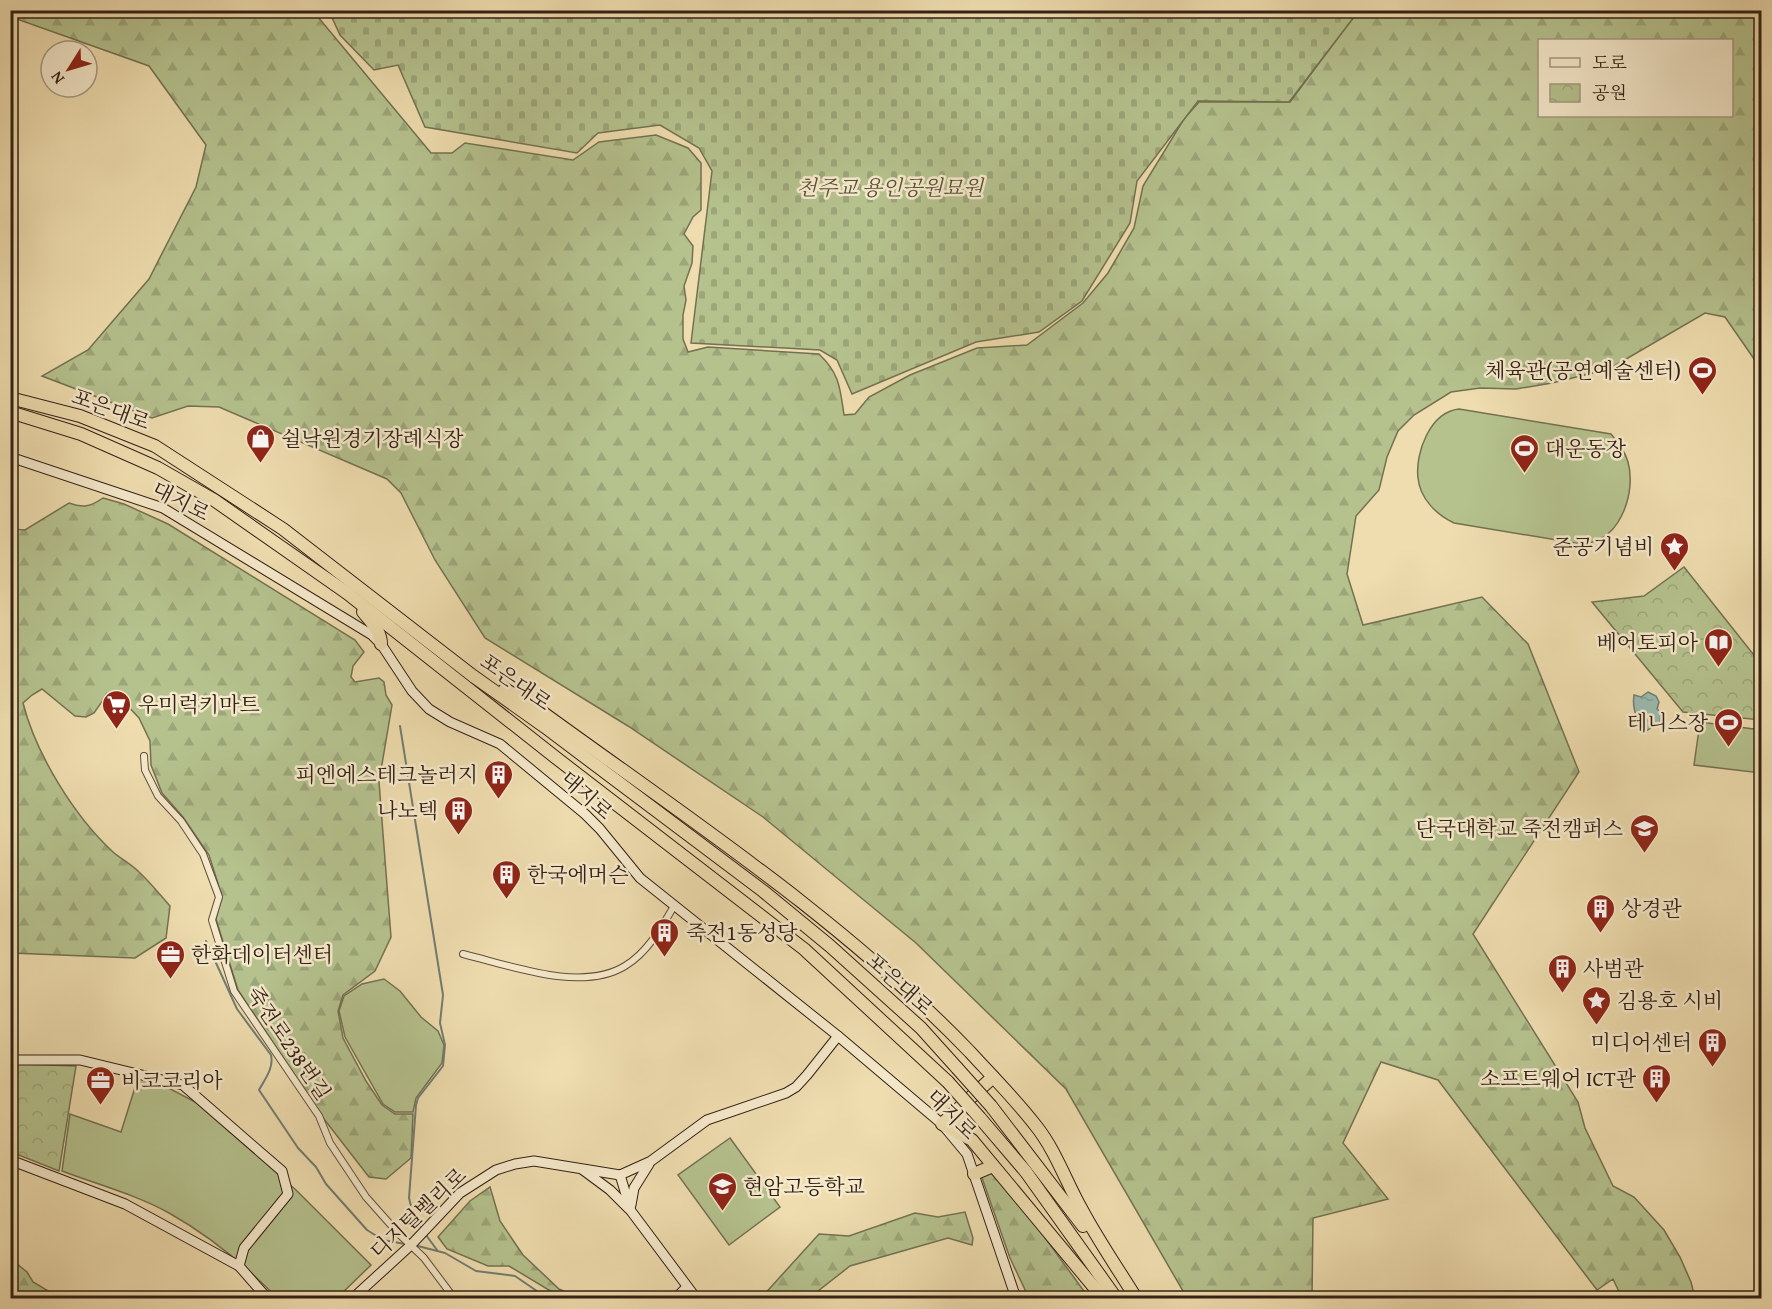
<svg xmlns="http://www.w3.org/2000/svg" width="1772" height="1309" font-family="'Gentium Book Plus','Noto Serif KR',serif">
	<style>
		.grass { fill: #b5c28e; stroke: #747152; stroke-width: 1.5 }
		.forest { fill: url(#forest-firs); stroke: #747152; stroke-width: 1.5; fill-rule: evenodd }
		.cemetery { fill: url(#cemetery-stones); stroke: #747152; stroke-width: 1.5 }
		.park { fill: url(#park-crowns); stroke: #747152; stroke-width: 1.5 }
		.water { fill: url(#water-ripples); stroke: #717d72; stroke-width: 1.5 }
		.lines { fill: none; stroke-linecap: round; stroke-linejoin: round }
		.stream { stroke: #717d72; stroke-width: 2 }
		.street-casing { stroke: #624f3c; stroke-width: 8 }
		.secondary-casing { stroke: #332015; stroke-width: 11 }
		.highway-casing { stroke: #332015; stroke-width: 14 }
		.street { stroke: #f5e9cb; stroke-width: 6 }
		.secondary { stroke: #f5e9cb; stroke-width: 9 }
		.highway { stroke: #efddaf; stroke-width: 12 }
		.highway-bridge-casing { stroke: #332015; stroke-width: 14; stroke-linecap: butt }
		.highway-bridge { stroke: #efddaf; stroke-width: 12 }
		.labels { text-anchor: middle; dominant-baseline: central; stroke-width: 5; stroke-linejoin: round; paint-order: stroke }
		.park-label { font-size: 21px; font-style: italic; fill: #5a5139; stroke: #f5e9cb }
		.poi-label { font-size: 21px; fill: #332015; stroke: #f5e9cb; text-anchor: start }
		.street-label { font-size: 21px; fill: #332015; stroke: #f5e9cb }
	</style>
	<defs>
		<pattern id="forest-firs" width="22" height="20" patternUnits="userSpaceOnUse" patternTransform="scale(1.5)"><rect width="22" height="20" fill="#b5c28e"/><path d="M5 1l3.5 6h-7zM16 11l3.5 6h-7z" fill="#9ca67a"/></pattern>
		<pattern id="cemetery-stones" width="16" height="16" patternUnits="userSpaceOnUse" patternTransform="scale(1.5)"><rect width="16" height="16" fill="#b5c28e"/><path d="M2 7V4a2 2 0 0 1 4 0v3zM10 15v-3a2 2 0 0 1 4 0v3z" fill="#9ca67a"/></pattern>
		<pattern id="park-crowns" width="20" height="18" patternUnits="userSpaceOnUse" patternTransform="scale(1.5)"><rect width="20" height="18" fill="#b5c28e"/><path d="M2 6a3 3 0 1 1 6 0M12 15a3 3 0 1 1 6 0" fill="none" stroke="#9ca67a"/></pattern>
		<pattern id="water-ripples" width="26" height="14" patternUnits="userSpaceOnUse" patternTransform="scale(1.5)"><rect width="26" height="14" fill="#9abbb0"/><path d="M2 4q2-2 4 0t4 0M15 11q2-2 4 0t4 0" fill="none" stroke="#85a096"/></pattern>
	</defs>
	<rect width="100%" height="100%" fill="#efddaf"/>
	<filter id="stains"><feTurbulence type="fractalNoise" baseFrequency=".00333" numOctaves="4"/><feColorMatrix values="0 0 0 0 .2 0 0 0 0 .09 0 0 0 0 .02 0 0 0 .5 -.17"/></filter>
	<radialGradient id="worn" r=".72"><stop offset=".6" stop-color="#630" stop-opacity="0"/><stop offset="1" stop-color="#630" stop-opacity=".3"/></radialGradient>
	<g class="grass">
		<path d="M1459,409L1611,434C1618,443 1625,451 1628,462C1636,491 1622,536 1589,543C1585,544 1579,543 1575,543L1454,523C1437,515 1420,499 1418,478C1415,453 1430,412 1459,409Z"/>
		<path d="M1700,722L1761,730V773L1694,765Z"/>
		<path d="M384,979L400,991L421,1017L438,1031L444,1045L442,1063L416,1098L413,1112H395L383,1104L345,1037L339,1011L344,996L362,984Z"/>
		<path d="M138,1078L161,1084L199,1104L296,1190L371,1265L337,1298H277C245,1265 210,1236 169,1213C137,1195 96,1184 62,1171L70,1114L121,1132Z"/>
		<path d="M730,1138L780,1207L729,1245L678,1175Z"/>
	</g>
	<g class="forest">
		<path d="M10,11H313L431,153H452L465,143L573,160L599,142L656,135L688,148L701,163V210L693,217L684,234L693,246L692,263L684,286L686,300L683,315V339L688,352L708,347L819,354C840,374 840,388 844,415L855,414L869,397L910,375L977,348L1027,345L1083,303L1108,273L1134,228L1143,186L1184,119L1199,102H1290L1358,11H1761V369L1725,317L1705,313L1609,369L1552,383L1516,389L1480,388L1451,392L1414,415L1398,431L1387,457L1379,490L1356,516L1347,574L1363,625L1482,597L1528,644L1579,772L1473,934L1578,1102L1585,1128L1613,1186L1634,1197L1664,1230L1680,1257L1691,1282L1695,1298H1622L1613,1279L1597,1290L1438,1080L1381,1062L1343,1143L1388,1199L1313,1218L1312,1298H1187L1066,1089L916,943L763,817L628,726L485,638L435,560L401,493L387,479L219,407L188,406L152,418L42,376L88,350L149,279L196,187L206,145L149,66L11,17ZM1732,40V116H1540V40Z"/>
		<path d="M103,498L124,504L168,524L355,640L364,652L353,666L351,677L355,682L379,678L384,682L386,695L392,705L379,782L391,937L375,971L343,995L338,1011L343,1038L366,1081L382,1105L395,1114H413L411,1158L386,1179L369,1177L324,1119L238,990L216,919L222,896L209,855L183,817L162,793L151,765L150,741L139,718L122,700L111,697L103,700L94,713L86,717L75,716L42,689L32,695L23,703C36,754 74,816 113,852C121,859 131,864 139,872C150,882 160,895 170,906L166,938L135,958L11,953V529L25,530L69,503C83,508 90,507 103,498Z"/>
		<path d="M990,1171L1040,1231L1089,1298H1029L1010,1258L981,1175Z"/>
		<path d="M490,1187L500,1221L523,1255L559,1289L579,1298H562L509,1266H488L447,1249L438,1237L470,1201Z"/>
		<path d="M965,1212L973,1238L972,1245L948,1238L850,1266L809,1298H761L819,1234L849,1236L915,1213L938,1217Z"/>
		<path d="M11,1259L27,1272L33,1282L60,1298H11Z"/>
	</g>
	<path class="cemetery" d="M1356,10L1357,13L1289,102L1198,101L1137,181L1130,223L1082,301L1039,332L976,342L852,394L837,360L820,350L691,343L712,171L699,148L660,125L598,133L577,153L425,127L398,65L374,70L340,35L329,11Z"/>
	<g class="park">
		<path d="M1684,567L1761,664V720L1683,712L1592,602L1644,596Z"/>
		<path d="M20,1064L76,1066L59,1171L11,1152L10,1068Z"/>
	</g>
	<path class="water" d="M1648,692L1656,696L1659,702L1657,709L1661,712L1660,722L1646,731C1637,721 1632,708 1634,695L1641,697Z"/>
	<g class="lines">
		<g class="stream">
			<path d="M400,726L443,995L440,1023L445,1045L443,1066L418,1098L416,1105L409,1198L412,1210L421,1228"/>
			<path d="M206,941L237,1009L271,1055C274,1068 265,1079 259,1090L298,1148L316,1167L326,1184L367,1230L383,1240L405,1244"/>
			<path d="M426,1235L437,1250"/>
			<path d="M414,1245L445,1253L476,1271L515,1276L547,1298"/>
		</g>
		<defs>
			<g id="street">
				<path d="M144,756L145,770L158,796L181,821L203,854L219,897L212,920L234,991L319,1116L330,1143L366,1197L398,1233L424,1258L454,1298"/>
				<path d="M463,954C509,965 581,993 625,966C647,953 662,927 674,906"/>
			</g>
			<g id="secondary">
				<path d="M10,457L163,508L372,635L381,644L412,691L429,709L450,722L500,744L585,814L600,829L640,878L838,1036L942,1124L967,1154L1016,1298"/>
				<path d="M10,1060H80L183,1085L282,1171L288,1194L244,1248L239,1266"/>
				<path d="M10,1160L125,1204L239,1266L267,1298"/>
				<path d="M583,1170L610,1190L629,1209"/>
				<path d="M620,1175L631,1211L696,1298"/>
				<path d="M631,1205L634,1188L649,1164"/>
				<path d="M353,1298L411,1245L460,1193L496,1170L515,1164L534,1161L620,1175L651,1161L707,1120L786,1093L796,1087L807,1075L838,1036"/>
				<path d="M676,1298L687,1287"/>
			</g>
			<g id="highway">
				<path d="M10,398L80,416L155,446L283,529L473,676L545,727L763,891L830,946L921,1028L957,1068"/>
				<path d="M10,412L81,434L158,468L214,500L347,593L555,757L804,949L948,1082"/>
				<path d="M363,612C371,622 381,631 381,644"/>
				<path d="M505,689L542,712C689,819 843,920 970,1052C992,1076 1016,1100 1036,1126C1056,1151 1066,1182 1082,1210C1098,1240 1118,1269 1136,1298"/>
				<path d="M993,1077L942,1124L972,1140L1103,1298"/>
				<path d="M991,1106L1083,1226"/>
				<path d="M980,1118L1026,1172L1116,1298"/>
				<path d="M974,1174L993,1166"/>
			</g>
		</defs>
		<use href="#street" class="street-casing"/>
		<use href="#secondary" class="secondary-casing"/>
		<use href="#highway" class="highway-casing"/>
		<use href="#street" class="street"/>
		<use href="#secondary" class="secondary"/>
		<use href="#highway" class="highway"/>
		<defs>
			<g id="highway-bridge">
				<path d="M957,1068L991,1106"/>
				<path d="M948,1082L980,1118"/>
			</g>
		</defs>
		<use href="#highway-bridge" class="highway-bridge-casing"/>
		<use href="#highway-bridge" class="highway-bridge"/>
	</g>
	<defs>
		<symbol id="stadium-pin" viewBox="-11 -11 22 30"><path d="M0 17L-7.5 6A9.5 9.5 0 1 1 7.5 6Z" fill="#8f2418" stroke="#f5e9cb"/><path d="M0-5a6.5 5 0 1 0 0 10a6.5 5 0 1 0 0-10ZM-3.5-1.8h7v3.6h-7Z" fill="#fff"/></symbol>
		<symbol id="shop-pin" viewBox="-11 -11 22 30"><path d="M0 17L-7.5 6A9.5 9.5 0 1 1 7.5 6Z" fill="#8f2418" stroke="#f5e9cb"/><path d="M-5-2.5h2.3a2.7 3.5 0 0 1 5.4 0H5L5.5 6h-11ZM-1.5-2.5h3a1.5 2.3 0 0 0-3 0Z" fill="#fff"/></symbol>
		<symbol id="sight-pin" viewBox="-11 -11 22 30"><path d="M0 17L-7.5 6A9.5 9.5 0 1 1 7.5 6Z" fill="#8f2418" stroke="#f5e9cb"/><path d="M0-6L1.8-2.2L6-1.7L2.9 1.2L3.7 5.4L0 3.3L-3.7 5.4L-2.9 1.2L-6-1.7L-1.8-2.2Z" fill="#fff"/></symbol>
		<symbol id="library-pin" viewBox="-11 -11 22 30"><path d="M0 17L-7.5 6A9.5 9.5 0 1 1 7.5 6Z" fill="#8f2418" stroke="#f5e9cb"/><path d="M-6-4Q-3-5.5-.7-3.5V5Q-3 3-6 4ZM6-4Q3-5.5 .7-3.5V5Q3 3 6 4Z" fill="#fff"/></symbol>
		<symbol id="supermarket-pin" viewBox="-11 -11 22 30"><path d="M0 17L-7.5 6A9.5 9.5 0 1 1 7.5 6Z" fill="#8f2418" stroke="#f5e9cb"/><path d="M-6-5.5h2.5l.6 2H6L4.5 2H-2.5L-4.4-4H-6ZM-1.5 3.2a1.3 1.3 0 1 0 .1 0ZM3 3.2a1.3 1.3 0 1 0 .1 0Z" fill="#fff"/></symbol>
		<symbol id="building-pin" viewBox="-11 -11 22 30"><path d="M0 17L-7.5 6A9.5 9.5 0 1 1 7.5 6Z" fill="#8f2418" stroke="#f5e9cb"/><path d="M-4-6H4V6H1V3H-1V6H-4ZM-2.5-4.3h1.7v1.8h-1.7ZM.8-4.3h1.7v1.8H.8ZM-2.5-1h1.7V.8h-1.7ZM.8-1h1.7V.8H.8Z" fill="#fff"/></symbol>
		<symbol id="university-pin" viewBox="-11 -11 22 30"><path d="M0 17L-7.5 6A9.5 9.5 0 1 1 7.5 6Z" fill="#8f2418" stroke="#f5e9cb"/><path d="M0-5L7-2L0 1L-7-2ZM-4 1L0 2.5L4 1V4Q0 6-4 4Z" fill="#fff"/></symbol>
		<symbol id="office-pin" viewBox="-11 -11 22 30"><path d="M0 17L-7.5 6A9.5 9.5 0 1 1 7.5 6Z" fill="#8f2418" stroke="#f5e9cb"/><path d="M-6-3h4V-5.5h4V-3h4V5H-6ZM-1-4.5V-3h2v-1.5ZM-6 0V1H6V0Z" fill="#fff"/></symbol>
		<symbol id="school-pin" viewBox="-11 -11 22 30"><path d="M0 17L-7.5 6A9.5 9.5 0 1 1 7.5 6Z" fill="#8f2418" stroke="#f5e9cb"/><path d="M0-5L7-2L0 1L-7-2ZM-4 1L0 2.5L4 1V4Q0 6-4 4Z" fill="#fff"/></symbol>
	</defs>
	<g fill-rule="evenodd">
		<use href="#stadium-pin" x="1686" y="354" width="33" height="45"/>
		<use href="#shop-pin" x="244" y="422" width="33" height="45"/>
		<use href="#stadium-pin" x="1508" y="432" width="33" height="45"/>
		<use href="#sight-pin" x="1658" y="530" width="33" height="45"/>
		<use href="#library-pin" x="1702" y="626" width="33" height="45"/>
		<use href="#supermarket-pin" x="100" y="688" width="33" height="45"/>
		<use href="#stadium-pin" x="1712" y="706" width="33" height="45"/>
		<use href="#building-pin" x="482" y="758" width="33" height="45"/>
		<use href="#building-pin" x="442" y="794" width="33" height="45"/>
		<use href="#university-pin" x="1628" y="812" width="33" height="45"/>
		<use href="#building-pin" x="490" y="858" width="33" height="45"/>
		<use href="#building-pin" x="1584" y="892" width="33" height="45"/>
		<use href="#building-pin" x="648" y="916" width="33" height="45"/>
		<use href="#office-pin" x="154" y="938" width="33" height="45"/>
		<use href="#building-pin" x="1546" y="952" width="33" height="45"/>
		<use href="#sight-pin" x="1580" y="984" width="33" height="45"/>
		<use href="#building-pin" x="1696" y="1026" width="33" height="45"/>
		<use href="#building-pin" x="1640" y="1062" width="33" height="45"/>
		<use href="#office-pin" x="84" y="1064" width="33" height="45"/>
		<use href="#school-pin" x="706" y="1170" width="33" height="45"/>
	</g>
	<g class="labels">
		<g class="park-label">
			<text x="890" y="187">천주교 용인공원묘원</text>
		</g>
		<g class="poi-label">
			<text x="1681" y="370" text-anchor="end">체육관(공연예술센터)</text>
			<text x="281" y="438">쉴낙원경기장례식장</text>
			<text x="1545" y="448">대운동장</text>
			<text x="1654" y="546" text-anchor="end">준공기념비</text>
			<text x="1698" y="642" text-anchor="end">베어토피아</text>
			<text x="138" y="704">우미럭키마트</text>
			<text x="1708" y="722" text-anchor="end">테니스장</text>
			<text x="478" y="774" text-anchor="end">피엔에스테크놀러지</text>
			<text x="438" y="810" text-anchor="end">나노텍</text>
			<text x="1623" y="828" text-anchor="end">단국대학교 죽전캠퍼스</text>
			<text x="527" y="874">한국에머슨</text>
			<text x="1621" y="908">상경관</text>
			<text x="686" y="932">죽전1동성당</text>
			<text x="191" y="954">한화데이터센터</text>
			<text x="1583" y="968">사범관</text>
			<text x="1617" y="1000">김용호 시비</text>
			<text x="1692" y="1042" text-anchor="end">미디어센터</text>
			<text x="1636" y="1078" text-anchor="end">소프트웨어 ICT관</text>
			<text x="121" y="1080">비코코리아</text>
			<text x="743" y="1186">현암고등학교</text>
		</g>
		<g class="street-label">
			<text transform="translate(111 409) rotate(20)">포은대로</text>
			<text transform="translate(181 501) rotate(27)">대지로</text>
			<text transform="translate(516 682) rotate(35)">포은대로</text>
			<text transform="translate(587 795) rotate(42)">대지로</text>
			<text transform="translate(900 984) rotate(42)">포은대로</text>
			<text transform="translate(289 1043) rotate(56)">죽전로238번길</text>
			<text transform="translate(952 1114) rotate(45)">대지로</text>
			<text transform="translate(418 1213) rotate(-43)">디지털벨리로</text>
		</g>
	</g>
	<rect width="1772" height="1309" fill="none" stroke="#efddaf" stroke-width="36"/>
	<rect x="12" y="12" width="1748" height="1285" fill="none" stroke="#332015" stroke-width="3"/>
	<rect x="18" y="18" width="1736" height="1273" fill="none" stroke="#332015" stroke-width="1.5"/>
	<rect x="1538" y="39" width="195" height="78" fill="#f5e9cb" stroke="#a79982" stroke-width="1.5"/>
	<rect x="1550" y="58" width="30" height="9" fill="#f5e9cb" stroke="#a79982" stroke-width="1.5"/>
	<text x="1592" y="69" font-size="18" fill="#332015">도로</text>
	<rect x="1550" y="84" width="30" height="18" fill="url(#park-crowns)" stroke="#a79982" stroke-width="1.5"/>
	<text x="1592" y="99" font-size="18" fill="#332015">공원</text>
	<g transform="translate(69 69) rotate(233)"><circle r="28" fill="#f5e9cb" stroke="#a79982" stroke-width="1.5"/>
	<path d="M0-4.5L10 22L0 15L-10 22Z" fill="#8f2418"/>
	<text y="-9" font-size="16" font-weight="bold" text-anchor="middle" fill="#332015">N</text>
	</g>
	<rect width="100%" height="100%" filter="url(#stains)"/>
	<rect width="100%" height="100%" fill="url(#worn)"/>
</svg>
